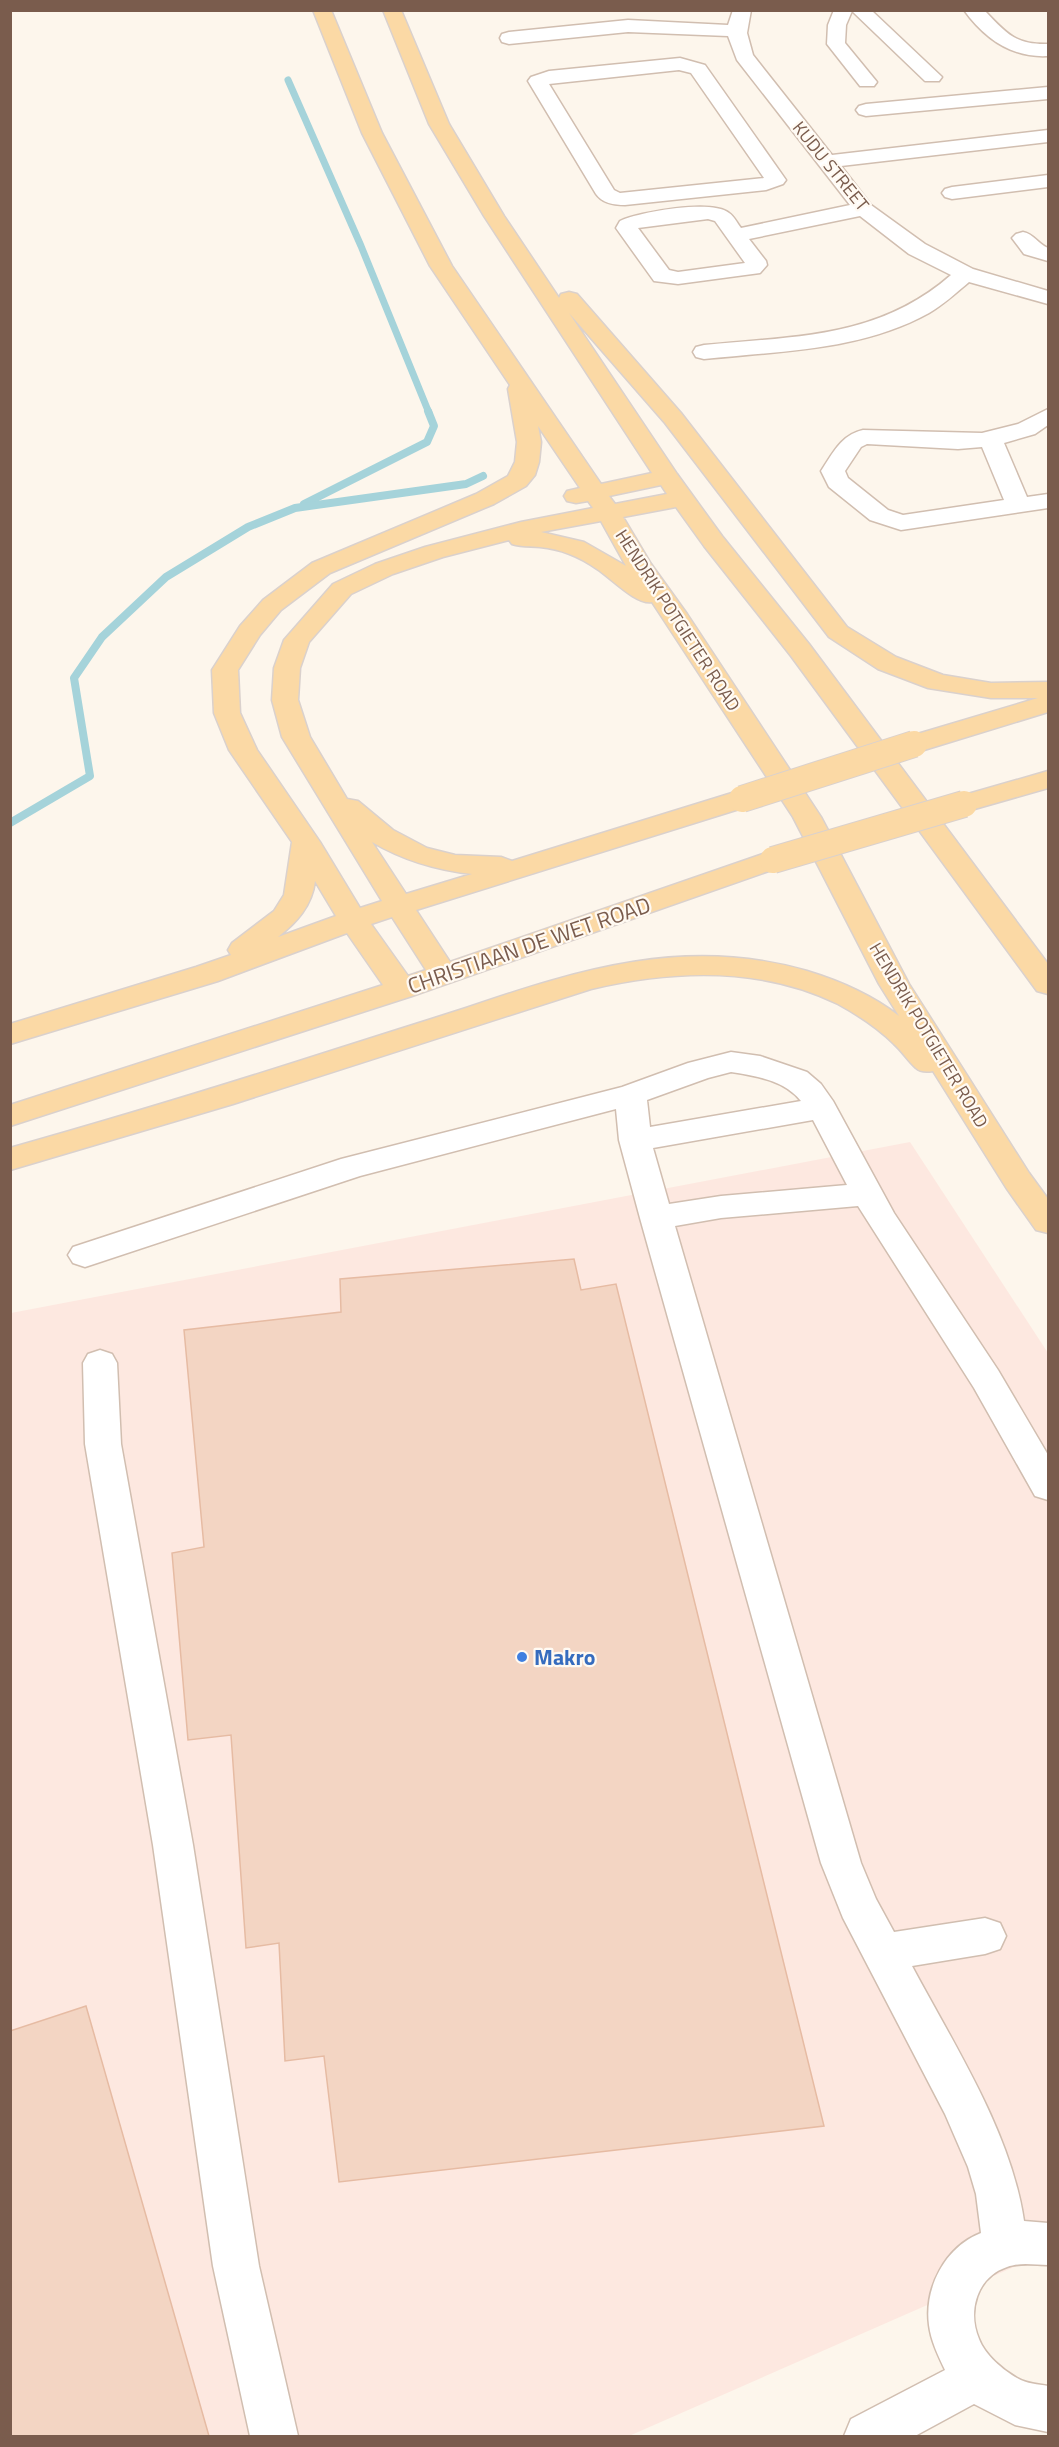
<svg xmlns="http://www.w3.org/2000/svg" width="1059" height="2447" font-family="'Titillium Web',sans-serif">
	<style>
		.commercial { fill: #fde8e0 }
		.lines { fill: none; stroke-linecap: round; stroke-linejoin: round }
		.stream-far1 { stroke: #a5d3da; stroke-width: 7 }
		.stream { stroke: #a5d3da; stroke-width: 8 }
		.building { fill: #f3d5c3; stroke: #e6bba3; stroke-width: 1.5 }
		.minor-casing { stroke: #d1beb0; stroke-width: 3 }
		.major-casing { stroke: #dad1cd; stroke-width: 3 }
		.minor { fill: #fff; fill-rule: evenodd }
		.major { fill: #fbd9a5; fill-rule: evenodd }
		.major-bridge-casing { stroke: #dad1cd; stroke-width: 28; stroke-linecap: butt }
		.major-bridge { stroke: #fbd9a5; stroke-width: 26 }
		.shop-dot { fill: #3f7fe0; stroke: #fffaf3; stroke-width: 2 }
		.labels { text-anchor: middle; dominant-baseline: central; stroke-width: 4.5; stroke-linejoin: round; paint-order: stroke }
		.far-street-label { font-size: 18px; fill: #7a5c4d; stroke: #fffaf3 }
		.street-label { font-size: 22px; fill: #7a5c4d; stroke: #fffaf3 }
		.shop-label { font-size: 22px; font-weight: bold; fill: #366cbe; stroke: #fffaf3; text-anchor: start }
	</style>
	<rect width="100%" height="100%" fill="#fdf6ec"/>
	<path class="commercial" d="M910,1142L1048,1353V2252L629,2436H11V1313Z"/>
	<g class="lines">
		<path class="stream-far1" d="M288,80L361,246L429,413"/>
		<g class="stream">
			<path d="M304,504L427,442L434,426L428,411"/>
			<path d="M10,823L90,776L74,678L102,637L166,577L248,527L295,508L466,484L483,476"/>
		</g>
	</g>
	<g class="building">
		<path d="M574,1259L581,1290L616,1284L824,2126L339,2182L324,2056L285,2061L279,1943L246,1948L231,1735L188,1740L172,1553L204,1547L184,1330L341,1312L340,1279Z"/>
		<path d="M86,2006L209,2436H10V2031Z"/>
	</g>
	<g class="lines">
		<defs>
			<g id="minor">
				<path d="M733,10H751L747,33L753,55L832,155L1048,130V142L841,166L871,205L925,244L973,269L1048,291V304L969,282C956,293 943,305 929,313C861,351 779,351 704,359L696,357L693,352L696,347L704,345C795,336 878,339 951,275L909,254L860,216L749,239L766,261L767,265L760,273L678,284L654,281L616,228L620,221C639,212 712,199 729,213C734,216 737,223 741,228L850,205L737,60L728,36L628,32L509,44L502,42L500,38L502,34L509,32L628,20L728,25ZM708,219L715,221L745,263L678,272L669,270L638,228Z"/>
				<path d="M834,10H871L942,77L939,81H925L852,11L846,25L845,43L877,82L874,86H860L827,44L828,25Z"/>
				<path d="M964,10H984C1006,33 1015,45 1048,44V56C1012,58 985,39 964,10Z"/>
				<path d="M680,58L705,65L786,180L783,184L766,190L625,205C614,205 602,203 596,194L528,81L531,77L549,71ZM679,70L691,73L764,178L620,193L614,190L549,84Z"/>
				<path d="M1048,87V99L866,116L859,114L856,110L859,106L866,104Z"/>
				<path d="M1048,175V187L952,199L945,197L942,193L945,189L952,187Z"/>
				<path d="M1023,232C1034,234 1038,244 1048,248V261L1024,254L1012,238L1016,234Z"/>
				<path d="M1048,409V425L1035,434L1004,443L1027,497L1048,494V508L901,530L870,520L829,487L821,471C833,453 841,435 863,430L982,433L1018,424ZM867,444L958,449L982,447L1004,500L903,515L888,510L848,478L845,471L861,447Z"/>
				<path d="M731,1052L760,1056L807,1072L821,1084L833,1101L894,1213L998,1370L1048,1455V1500L1035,1496L974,1388L858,1206L721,1218L675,1226L861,1863L876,1899L894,1932L985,1918L1000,1923L1006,1936L1000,1949L985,1954L912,1966C954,2045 1011,2132 1024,2221L1048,2223V2265C1035,2265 1020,2262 1007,2267C977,2277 967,2311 979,2339C985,2355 1003,2370 1017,2378C1027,2384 1038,2384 1048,2386V2432L1015,2425L974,2404L915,2436H844L851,2419L945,2370C938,2355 931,2341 929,2325C924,2288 945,2247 981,2233L976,2194L968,2167L945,2114L843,1918L821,1863L640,1218L619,1140L616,1109L360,1176L85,1267L73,1263L68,1255L73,1247L341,1159L622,1087L688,1063ZM731,1072C756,1076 784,1080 801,1101L650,1127L647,1100L708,1078ZM813,1120L847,1185L721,1196L669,1204L653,1148Z"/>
				<path d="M100,1350L112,1354L117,1363L121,1444L193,1845L259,2266L298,2436H250L213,2266L153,1845L85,1444L83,1363L88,1354Z"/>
			</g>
			<g id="major">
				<path d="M313,10H331L382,133L452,266L601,484L652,473L484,216L429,124L383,10H401L449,124L504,216L559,298L561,294L569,292L577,294L681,413L847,627L896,657L943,675L991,683L1048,682V712L924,750L914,752L904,750L900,744L904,738L1038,698H991L928,688L878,669L829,637L665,423L569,313L677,474L722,536L809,644L1048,964V994L1037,991L791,656L704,546L676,507L623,517L651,564L687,614L821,817L909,984L1029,1173L1048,1199V1233L1036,1230L1007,1189L933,1071C927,1072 920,1072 916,1068C908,1061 902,1051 894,1044C878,1028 858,1015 838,1004C761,966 672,970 591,989L233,1104L10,1170V1148C120,1117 228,1084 337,1049C380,1035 423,1022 466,1008C580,969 687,936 807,971C840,981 872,995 899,1016L879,984L793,817L652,602C636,605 611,578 597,569C580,557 561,549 540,547C531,546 522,547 512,544L509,540L443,557L393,574L351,594L309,642L300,668L298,700L310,737L347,799L358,801L393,830L427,848L455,855L501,857L512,861L732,793L742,791L752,793L756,799L752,805L416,910L450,962L763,854L773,851L783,854L787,860L783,866L412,996L10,1126V1105L383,985L347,933L218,981L10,1044V1024L196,967L231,955L228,950L232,943L274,911L284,895L292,842L229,750L214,713L212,670L240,626L263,600L312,563L476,494L508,476L515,462L517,442L508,389L510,385L430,266L362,133ZM538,426L580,488L567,491L564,496L567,501L576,503L588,501L593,508L521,522L425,547L375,564L333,584L284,640L274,668L272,700L282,737L382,901L360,908L320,842L257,750L240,713L238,670L260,635L281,610L330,573L494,504L526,486L535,475L539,462L541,442ZM661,485L667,494L615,504L609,496ZM601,521L626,566L584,542L541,532ZM372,842C403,860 435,870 472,874L406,894ZM315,881L336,916L278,937C296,923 312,906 315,881ZM392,917L426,970L408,976L371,924Z"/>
				<path d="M1048,771V788L964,812L954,810L950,804L954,798Z"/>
			</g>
		</defs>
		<use href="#minor" class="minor-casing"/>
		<use href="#major" class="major-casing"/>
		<use href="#minor" class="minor"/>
		<use href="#major" class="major"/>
		<defs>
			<g id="major-bridge">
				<path d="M742,799L914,744"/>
				<path d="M773,860L964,804"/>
			</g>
		</defs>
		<use href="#major-bridge" class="major-bridge-casing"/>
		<use href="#major-bridge" class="major-bridge"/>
	</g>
	<circle class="shop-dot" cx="522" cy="1657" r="6"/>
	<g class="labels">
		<g class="far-street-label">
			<text transform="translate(831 166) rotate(51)">KUDU STREET</text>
			<text transform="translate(678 620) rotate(57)">HENDRIK POTGIETER ROAD</text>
			<text transform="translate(929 1035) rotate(59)">HENDRIK POTGIETER ROAD</text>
		</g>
		<g class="street-label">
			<text transform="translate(529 945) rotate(-19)">CHRISTIAAN DE WET ROAD</text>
		</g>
		<g class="shop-label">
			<text x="534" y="1657">Makro</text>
		</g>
	</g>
	<rect width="1059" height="2447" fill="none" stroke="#7a5c4d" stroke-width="24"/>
</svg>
